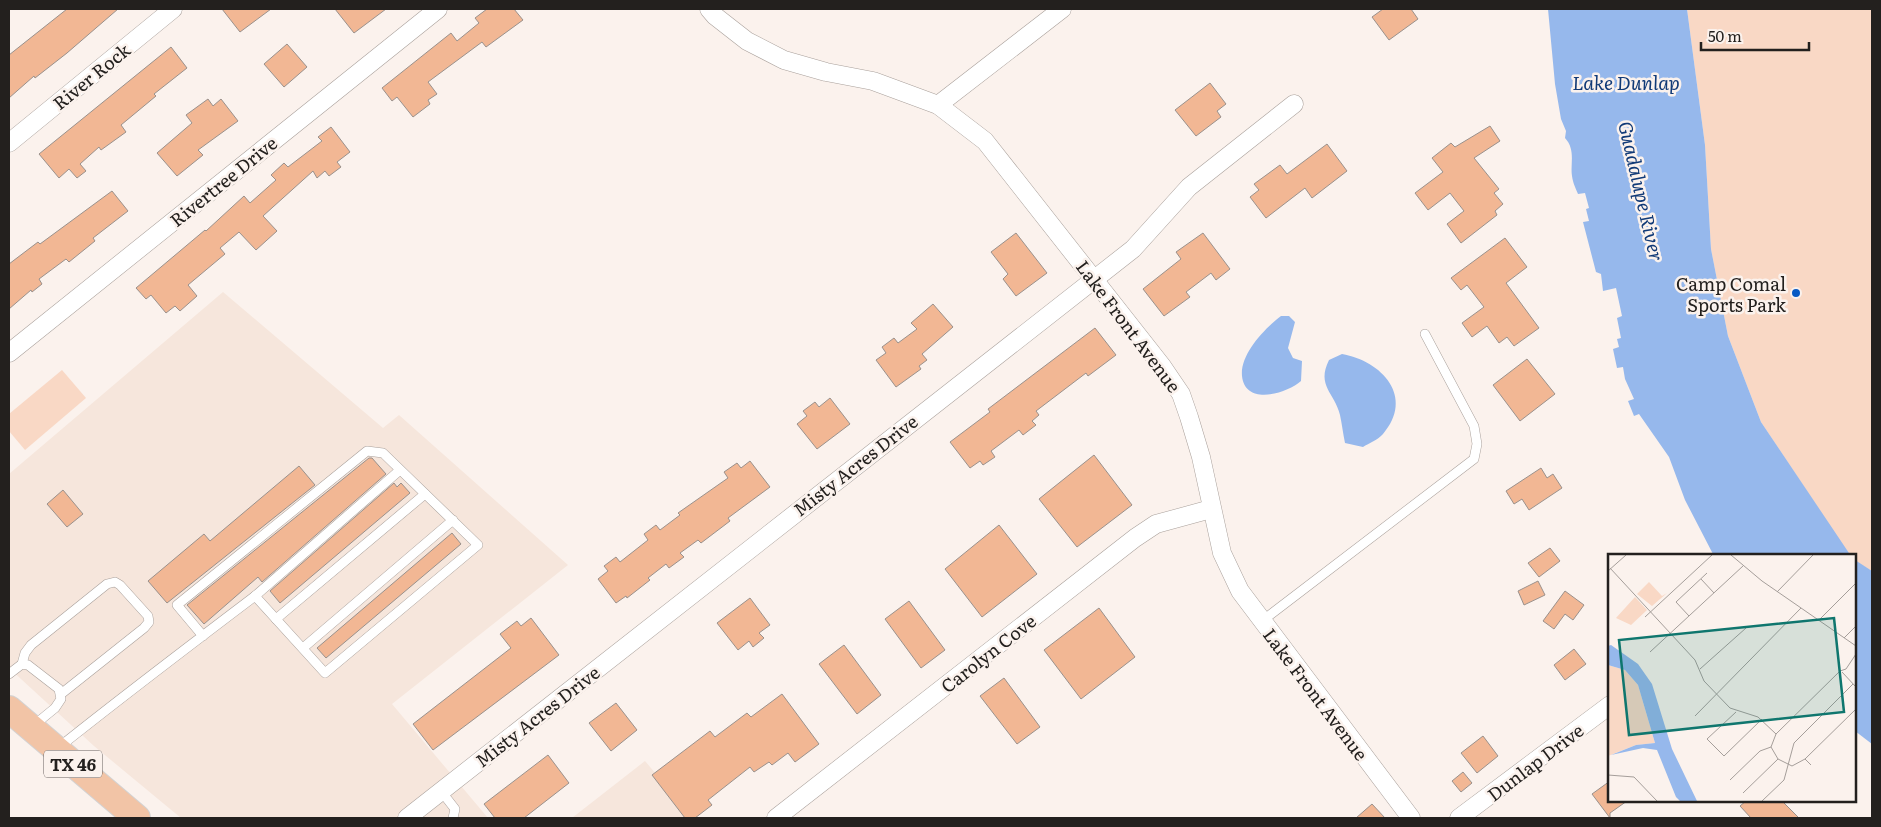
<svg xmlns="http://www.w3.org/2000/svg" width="1881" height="827" font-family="Literata,serif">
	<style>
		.built { fill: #f6e6dc }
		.green { fill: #f9d8c5 }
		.water { fill: #96b8ec }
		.building { fill: #f2b794; stroke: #9a918c }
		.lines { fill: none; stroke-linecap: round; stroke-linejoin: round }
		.service-casing { stroke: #a9a09b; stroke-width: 10 }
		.minor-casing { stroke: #a9a09b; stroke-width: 19 }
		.primary-casing { stroke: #d3d2d2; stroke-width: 28 }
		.service { stroke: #fff; stroke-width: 9 }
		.minor { stroke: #fff; stroke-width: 18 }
		.primary { stroke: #f2c4a6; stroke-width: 26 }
		.poi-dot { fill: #085ac4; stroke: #fbf2ed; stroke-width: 2 }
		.labels { text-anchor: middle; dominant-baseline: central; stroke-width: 5; stroke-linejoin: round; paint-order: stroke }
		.shield { fill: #fbf2ed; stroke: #645f5c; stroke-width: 1 }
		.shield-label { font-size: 16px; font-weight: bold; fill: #23201e }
		.street-label { font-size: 18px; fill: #23201e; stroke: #fbf2ed }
		.poi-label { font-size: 18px; fill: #23201e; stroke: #fbf2ed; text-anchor: end }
		.water-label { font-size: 19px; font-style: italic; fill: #113a77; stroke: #fbf2ed }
		.inset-road { fill: none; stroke: #a59e9a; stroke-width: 1 }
		.view { fill: #0f766e; fill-opacity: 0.15; stroke: #0f766e; stroke-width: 2.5 }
		.inset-edge { fill: none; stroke: #23201e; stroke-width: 2.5 }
	</style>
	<rect width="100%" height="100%" fill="#fbf2ed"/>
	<g class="built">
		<path d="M223,292L383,428L399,415L568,565L392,704L488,818H181L94,746L9,668V474Z"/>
		<path d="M645,761L693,818H572Z"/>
	</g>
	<g class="green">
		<path d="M1687,9H1872V571L1855,561V556H1851L1840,541L1761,422L1728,336L1711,249L1705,145Z"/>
		<path d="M62,370L86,398L25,450L9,431V414Z"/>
	</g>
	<g class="water">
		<path d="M1548,9H1687L1705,145L1711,249L1728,336L1761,422L1851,556H1714L1685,500L1669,457L1639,414L1634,416L1628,401L1634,399L1625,379L1623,367L1617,368L1613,349L1619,347L1617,339L1621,338L1617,318L1622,316L1616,288L1603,291L1601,274L1596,272L1583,222L1589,221L1586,209L1589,208L1585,193L1578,194C1575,187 1573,183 1572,176C1570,164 1576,150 1565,138L1566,131L1561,119L1555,84Z"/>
		<path d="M1281,316H1289L1295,322L1288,348L1293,358L1302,361L1301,381C1286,394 1245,406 1242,376C1240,354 1265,328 1281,316Z"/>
		<path d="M1342,354C1382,361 1415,397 1383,434C1378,440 1369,443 1363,447L1345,443C1343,434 1342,424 1340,415C1335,393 1316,386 1329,360Z"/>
		<path d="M1855,560L1872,571V744L1855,731Z"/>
	</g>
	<g class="building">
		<path d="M67,9H118L67,53L35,78L34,76L9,98V55Z"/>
		<path d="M222,9H271L240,32Z"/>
		<path d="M335,9H386L354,33Z"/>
		<path d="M487,9H514L523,20L486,47L482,42L428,82L437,94L428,100L430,104L413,117L397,97L392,101L382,88L451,33L457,41L479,23L475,18Z"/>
		<path d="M1383,9H1411L1418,19L1389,40L1372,17Z"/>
		<path d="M287,44L307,67L284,87L264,64Z"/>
		<path d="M171,47L187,68L154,94L156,96L121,125L126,132L101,150L99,147L80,164L86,171L77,178L69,169L59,178L39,154Z"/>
		<path d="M1210,83L1226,104L1217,111L1221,117L1196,136L1175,110Z"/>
		<path d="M208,99L213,106L221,99L238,121L198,150L203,155L177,176L157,153L192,123L186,115Z"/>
		<path d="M1490,126L1500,141L1474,158L1499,189L1494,193L1503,204L1495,211L1497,215L1461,243L1447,224L1464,211L1450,193L1428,210L1415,193L1443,172L1432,158L1451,143L1455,147Z"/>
		<path d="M331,127L350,152L337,162L341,167L329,176L325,171L317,178L313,171L263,216L277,231L256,250L239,232L220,248L225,254L188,285L197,296L180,311L175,306L166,313L151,295L146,299L136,288L205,230L206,231L244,196L250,203L276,180L271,175L284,163L288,167L322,141L318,137Z"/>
		<path d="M1327,144L1347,171L1312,198L1305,188L1266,218L1250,197L1259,190L1254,184L1280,165L1287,174Z"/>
		<path d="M112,191L128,211L93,238L95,241L69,262L66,259L39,279L42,284L32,292L31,290L9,309V264L38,242L40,244Z"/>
		<path d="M1016,233L1047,273L1016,296L1003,279L1008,274L991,252Z"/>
		<path d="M1203,233L1230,269L1216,280L1211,273L1186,292L1190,297L1164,316L1143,289L1181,259L1176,252Z"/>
		<path d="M1505,238L1527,267L1506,283L1539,328L1514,346L1507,337L1499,343L1487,326L1472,337L1462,323L1484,307L1467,285L1461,290L1451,278Z"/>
		<path d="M933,304L953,327L922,354L927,360L919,366L921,369L896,387L876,360L886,353L882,347L894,338L898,343L917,329L911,323Z"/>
		<path d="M1095,328L1116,355L1088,376L1086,373L1036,411L1039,415L1032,421L1036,425L1023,435L1019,430L991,451L995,457L983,465L980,461L970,468L950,442L990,412L988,409Z"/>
		<path d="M1527,359L1555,394L1520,421L1493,385Z"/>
		<path d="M830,398L850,424L817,449L797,424L807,416L803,411L815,402L819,407Z"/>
		<path d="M1094,455L1132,505L1077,547L1039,499Z"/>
		<path d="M369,458H372L386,474L262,582L258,577L204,624L187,605Z"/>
		<path d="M750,461L770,487L728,518L730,521L701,543L698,540L680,553L684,557L669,568L666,564L648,578L650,580L627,598L626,596L616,603L598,579L608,571L604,566L616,557L620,562L648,540L644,534L656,525L660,530L680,515L678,513L728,478L724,472L737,463L741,468Z"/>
		<path d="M299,466L315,485L167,603L148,581L204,534L210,541Z"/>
		<path d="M1541,468L1547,478L1553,474L1562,488L1529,510L1522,499L1514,504L1506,491Z"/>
		<path d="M394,483L397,487L401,483L410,493L280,603L270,591Z"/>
		<path d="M63,490L83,514L67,527L47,504Z"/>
		<path d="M999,525L1037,574L982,617L945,569Z"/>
		<path d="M452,533L461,544L326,658L317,648Z"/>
		<path d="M1550,548L1560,561L1539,577L1528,563Z"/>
		<path d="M1538,581L1545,595L1524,605L1518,591Z"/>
		<path d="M1565,591L1584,605L1573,620L1565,614L1554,629L1543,621Z"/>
		<path d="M750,598L770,625L759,633L764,638L753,647L749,641L738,650L717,623Z"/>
		<path d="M909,601L945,650L921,668L885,619Z"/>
		<path d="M1099,608L1135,657L1081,699L1044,650Z"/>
		<path d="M531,618L559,655L433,750L413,724L511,648L500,634L517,621L521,626Z"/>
		<path d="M844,645L881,695L857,714L819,664Z"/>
		<path d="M1574,649L1586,664L1565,680L1554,665Z"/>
		<path d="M1004,678L1040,727L1017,744L980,696Z"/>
		<path d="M782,694L819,744L795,762L788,753L772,765L769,762L754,772L750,767L708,800L712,805L695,818H685L652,775L710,731L715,737L747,713L751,717Z"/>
		<path d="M616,703L637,730L611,751L589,723Z"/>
		<path d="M1483,736L1498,756L1477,773L1461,753Z"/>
		<path d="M548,755L569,783L524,818H495L484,804Z"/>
		<path d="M1463,772L1472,783L1461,792L1452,781Z"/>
		<path d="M1610,781V801H1627L1610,813V818L1592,794Z"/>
		<path d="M1746,801H1782L1799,818H1751L1740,806Z"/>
		<path d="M1372,804L1385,818H1356Z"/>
	</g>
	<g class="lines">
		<defs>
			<g id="service">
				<path d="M255,596L400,470"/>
				<path d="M276,619L425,494"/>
				<path d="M1262,621L1474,459L1477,444L1474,426L1425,334"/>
				<path d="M303,648L453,520"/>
				<path d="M22,664L25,653L31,645L107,584L115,582L120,585L148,616L149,622L144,628L61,694"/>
				<path d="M9,674L22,664L28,665L59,689L61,699L55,708L33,726"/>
				<path d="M58,748C123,696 189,646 255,596L325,673L478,545L383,453L367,451L177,605L203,636"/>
				<path d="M441,791L455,809L453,818"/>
			</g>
			<g id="minor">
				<path d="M709,9L715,16L747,41L784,60L826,72L873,81L938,105L985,141L1162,366L1181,394L1189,417L1201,457L1222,553L1240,591L1411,818"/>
				<path d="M938,105L1062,9"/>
				<path d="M9,143L173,9"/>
				<path d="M9,353L438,9"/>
				<path d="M407,818L1133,249L1189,187L1294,104"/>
				<path d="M776,818L1135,538L1156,524L1211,509"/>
				<path d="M1459,818L1610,705"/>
			</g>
			<path id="primary" d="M9,709L137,818"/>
		</defs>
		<use href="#service" class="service-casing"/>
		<use href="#minor" class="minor-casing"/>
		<use href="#primary" class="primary-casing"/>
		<use href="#service" class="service"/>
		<use href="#minor" class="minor"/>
		<use href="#primary" class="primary"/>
	</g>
	<circle class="poi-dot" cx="1796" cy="293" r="5"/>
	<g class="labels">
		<rect class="shield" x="44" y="750.5" width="58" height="27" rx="4"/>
		<g class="shield-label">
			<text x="73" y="764">TX 46</text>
		</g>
		<g class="street-label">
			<text transform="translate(91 76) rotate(-39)">River Rock</text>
			<text transform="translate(223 181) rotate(-39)">Rivertree Drive</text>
			<text transform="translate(1129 326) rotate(53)">Lake Front Avenue</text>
			<text transform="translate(855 465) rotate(-38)">Misty Acres Drive</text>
			<text transform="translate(988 653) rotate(-38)">Carolyn Cove</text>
			<text transform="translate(1316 694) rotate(53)">Lake Front Avenue</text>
			<text transform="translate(537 716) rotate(-38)">Misty Acres Drive</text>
			<text transform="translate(1535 762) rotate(-37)">Dunlap Drive</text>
		</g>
		<g class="poi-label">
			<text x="1786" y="283">Camp Comal<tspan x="1786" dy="21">Sports Park</tspan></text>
		</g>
		<g class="water-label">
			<text x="1626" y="82">Lake Dunlap</text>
			<text transform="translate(1642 191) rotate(77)">Guadalupe River</text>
		</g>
	</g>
	<g transform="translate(1608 554)">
		<rect width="248" height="248" fill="#fbf2ed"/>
		<path d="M41,28L54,42L59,39L44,52L29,40ZM27,43L39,56L23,71L8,64ZM0,111L17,116L30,131L47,189L28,191L0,202Z" fill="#f9d8c5"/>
		<path d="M3,91L30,110L44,130L64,195L89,247H72L68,243L49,196L35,194L3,201L28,191L47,189L30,131L17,116L0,111V92Z" fill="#96b8ec"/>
		<path class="inset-road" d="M123,1L154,27L248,92M2,14L87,106L96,127L122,154L150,163L168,180L163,193L170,205L184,212L197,205L203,211M0,17L18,1M93,25L106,39M169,38L205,1M81,62L68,48L99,19M37,63L104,1M211,66L248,29M236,84L248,72M42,98L135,12M92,115L138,74M234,118L248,133M128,158L99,185L116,202L154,165M87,162L193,54M168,180L232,117L238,115L248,100M197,205L248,155M0,221L26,223L49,247M122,226L152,197L163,193M135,239L170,205M154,247L176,226L186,189L245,130"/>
		<path class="view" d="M226,64L236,158L21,181L11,86Z"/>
		<rect width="248" height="248" class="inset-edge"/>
	</g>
	<rect width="1881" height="827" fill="none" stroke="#23201e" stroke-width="20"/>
	<path d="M1701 42v8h108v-8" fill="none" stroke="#23201e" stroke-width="2.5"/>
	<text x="1708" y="42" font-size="15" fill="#23201e" stroke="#fbf2ed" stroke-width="4" paint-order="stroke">50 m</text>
</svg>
